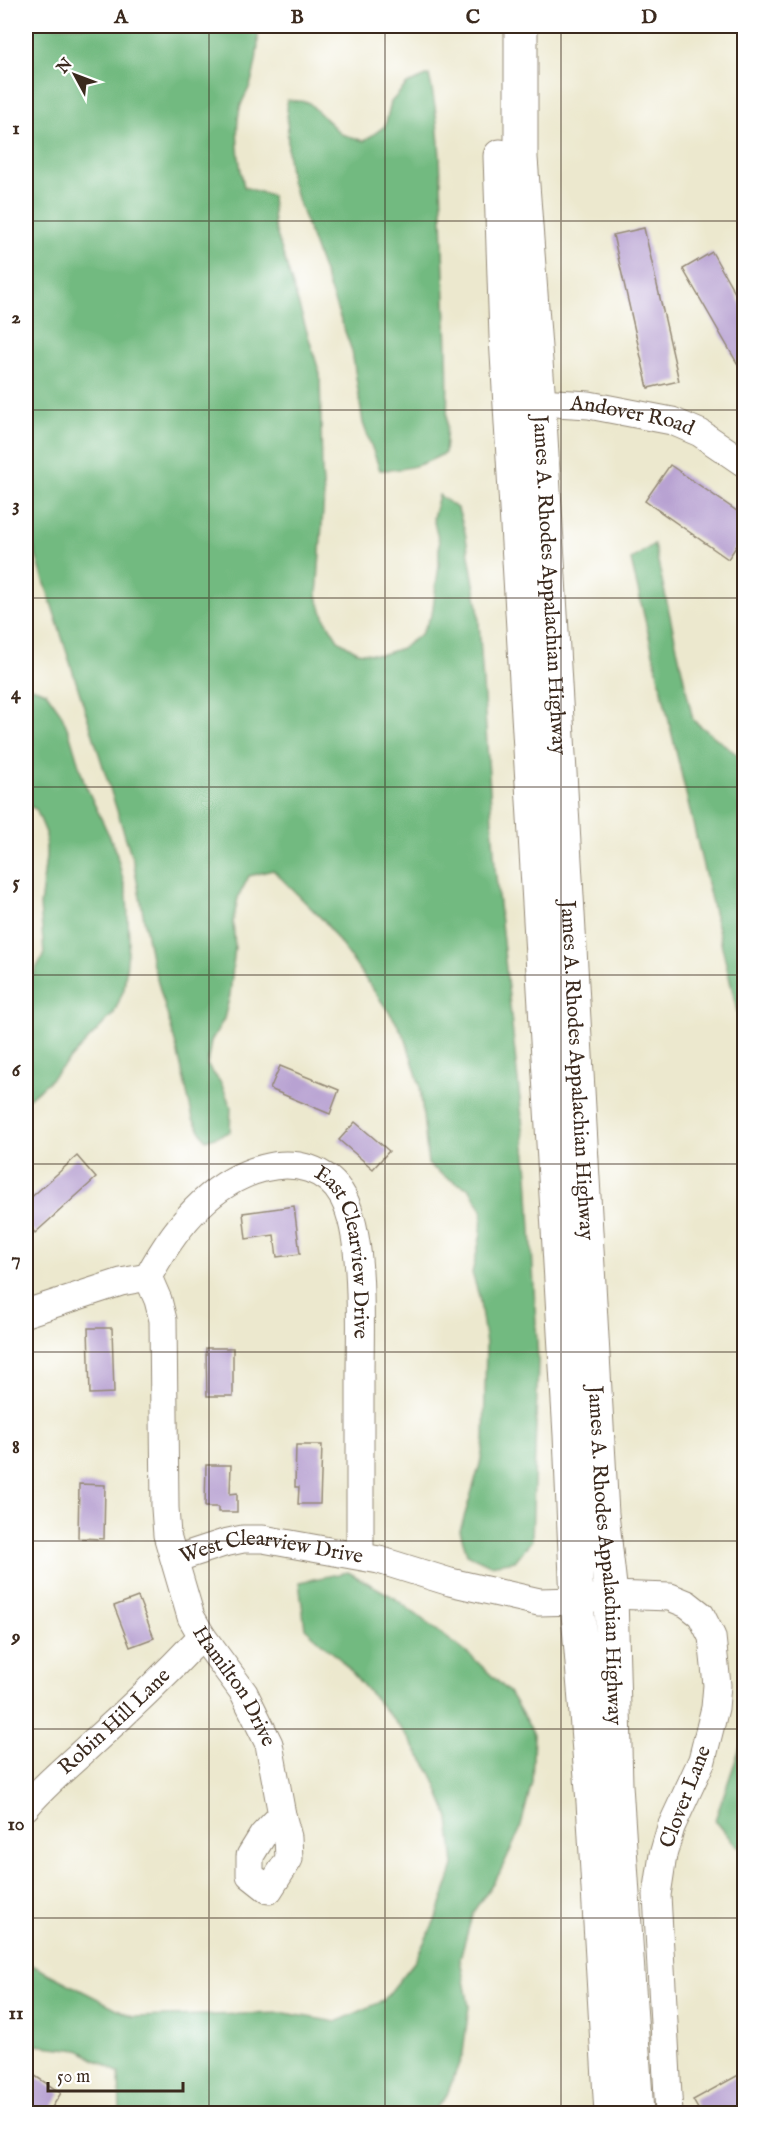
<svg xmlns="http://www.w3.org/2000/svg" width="770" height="2139" font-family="'IM FELL English',serif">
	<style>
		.forest { fill: #72ba80; stroke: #56724f; stroke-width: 1.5 }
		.building { fill: #b8a2d2 }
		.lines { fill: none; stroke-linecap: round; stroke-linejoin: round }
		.minor-casing { stroke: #948976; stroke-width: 29 }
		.highway-casing { stroke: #948976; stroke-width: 35 }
		.minor { stroke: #fff; stroke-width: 27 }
		.highway { stroke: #fff; stroke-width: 33 }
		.grid { fill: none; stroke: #3b2a1e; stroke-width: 1.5; stroke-opacity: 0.55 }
		.labels { text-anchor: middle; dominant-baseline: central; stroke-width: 6; stroke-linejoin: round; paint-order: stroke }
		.street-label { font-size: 21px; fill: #3b2a1e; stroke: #fff }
		.neatline { fill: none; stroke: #3b2a1e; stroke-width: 2 }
		.grid-label { font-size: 20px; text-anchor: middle; font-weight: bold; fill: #3b2a1e }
	</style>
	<rect width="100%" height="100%" fill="#fff"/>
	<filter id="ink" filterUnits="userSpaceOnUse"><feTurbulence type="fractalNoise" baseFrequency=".0167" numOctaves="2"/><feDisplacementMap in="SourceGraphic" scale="12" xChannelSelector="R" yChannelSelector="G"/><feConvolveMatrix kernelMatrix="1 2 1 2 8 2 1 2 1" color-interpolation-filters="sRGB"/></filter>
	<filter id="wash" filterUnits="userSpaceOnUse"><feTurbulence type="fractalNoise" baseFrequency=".008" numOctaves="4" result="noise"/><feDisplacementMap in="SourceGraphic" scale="24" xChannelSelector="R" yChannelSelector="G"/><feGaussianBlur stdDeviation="1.35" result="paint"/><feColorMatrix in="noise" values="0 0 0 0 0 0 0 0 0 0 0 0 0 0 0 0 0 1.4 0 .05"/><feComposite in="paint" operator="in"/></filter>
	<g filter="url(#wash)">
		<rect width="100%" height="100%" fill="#ece8ce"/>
		<g class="forest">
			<path d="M26,26H258C259,45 256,67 250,86C247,93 242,100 240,108C234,132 239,163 244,187L272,196L274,225L320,374L322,472L324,496L317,596L325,619L338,640L357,652L380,655L402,648L421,634L432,614L439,565V542L433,518L439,495L458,509L465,532L478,607L495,867L528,1174L538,1362L532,1540L515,1561L490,1565L467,1554L460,1531L480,1464L484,1440L486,1344L479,1296L472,1273L481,1234L482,1210L470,1189L447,1178L428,1164L420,1086L406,1040L394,1019L325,922L273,870L249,876L238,898L233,922L235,947L230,995L224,1019L211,1041L207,1065L221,1083L231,1107L230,1132L206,1140L193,1119L177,1049L151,958L134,864L26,524Z"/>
			<path d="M429,75C442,130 441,190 443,248C445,316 451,385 445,453C421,466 407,470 380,470L363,423L352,351L291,181L288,157L287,100L308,102L341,134L364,141L385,126L391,102L407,84Z"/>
			<path d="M654,544L693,720L744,760V1125L740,1023L631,560Z"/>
			<path d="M26,685L46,692L61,713L70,735L84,782L115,848L127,895L129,942L124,989L114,1013L48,1082L29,1098H26V979L32,976L44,954L40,906L46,857V833L36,809L26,805Z"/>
			<path d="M348,1572L393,1597L472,1657L509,1692L534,1734L532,1782L520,1830L499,1874L473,1912L460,1959L469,2006L463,2053L446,2097L430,2113H120L119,2073L79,2050L26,2044V1962L133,2017L285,2013L336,2022L383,2001L415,1961L438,1914L454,1866L449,1818L432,1774L404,1732L341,1660L305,1628L299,1582Z"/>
			<path d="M744,1736V1849L735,1845L715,1820Z"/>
		</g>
		<g id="blocks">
			<g class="building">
				<path d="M644,228L679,381L648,388L613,235Z"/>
				<path d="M712,252L744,309V375L683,269Z"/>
				<path d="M670,465L744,516V535L728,559L645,501Z"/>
				<path d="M280,1066L339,1090L330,1114L270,1089Z"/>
				<path d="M355,1122L389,1151L373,1169L339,1140Z"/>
				<path d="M77,1156L96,1178L35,1233L26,1222V1202Z"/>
				<path d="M294,1206L300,1254L277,1257L274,1235L246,1239L243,1213Z"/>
				<path d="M88,1328H112L114,1393L90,1394Z"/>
				<path d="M206,1348H233V1396H207Z"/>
				<path d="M296,1445H322L320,1504H298L299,1487H295Z"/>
				<path d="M206,1465H231L230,1494L237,1493V1512H218V1507H205Z"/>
				<path d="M79,1484L105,1485L104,1539L78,1538Z"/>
				<path d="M138,1597L154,1638L130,1647L114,1606Z"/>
				<path d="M26,2070L61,2093L48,2114H26Z"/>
				<path d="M744,2072V2106L731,2114H701L693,2100Z"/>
			</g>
		</g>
	</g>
	<g filter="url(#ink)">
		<use href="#blocks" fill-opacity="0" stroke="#948976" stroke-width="1.5"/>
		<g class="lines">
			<defs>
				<g id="minor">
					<path id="s1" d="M520,407L539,402L589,405L672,421L700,433L744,463"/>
					<path id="s2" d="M148,1277C173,1230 211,1181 264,1168C295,1160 327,1168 343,1197C365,1238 360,1330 360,1377C360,1437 360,1496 360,1555"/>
					<path id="s3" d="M148,1277L158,1300L163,1320L165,1508L167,1535L191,1617L202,1636L244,1693L269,1744L282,1815"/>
					<path d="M26,1313L121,1282L148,1277"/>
					<path id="s4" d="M175,1559L224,1543L243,1539H263L379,1560L450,1582L539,1602L577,1601L611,1595L670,1597L687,1604L701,1615L712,1637L717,1685L715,1708L702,1760L671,1827L663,1855L657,1895L669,2114"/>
					<path id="s5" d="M26,1807C45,1784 68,1766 89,1746C128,1711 166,1674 202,1636"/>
					<path d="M282,1815L288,1837L289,1859L269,1890L250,1875V1856L263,1835Z"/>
				</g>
				<g id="highway">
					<path id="s6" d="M521,26V158L539,402L602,1514L611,1595L616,1785L637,2114"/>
					<path d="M500,156L506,337L570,1435L577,1601L593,1802L611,2114"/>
				</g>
			</defs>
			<use href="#minor" class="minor-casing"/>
			<use href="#highway" class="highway-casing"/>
			<use href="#minor" class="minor"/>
			<use href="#highway" class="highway"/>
		</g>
	</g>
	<path class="grid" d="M209,26V2114M385,26V2114M561,26V2114M26,221H744M26,410H744M26,598H744M26,787H744M26,975H744M26,1164H744M26,1352H744M26,1541H744M26,1729H744M26,1918H744"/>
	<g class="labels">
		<g class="street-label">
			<text stroke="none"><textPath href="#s1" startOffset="114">Andover Road</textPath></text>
			<text stroke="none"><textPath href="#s6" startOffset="560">James A. Rhodes Appalachian Highway</textPath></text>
			<text stroke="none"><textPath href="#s6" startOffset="1046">James A. Rhodes Appalachian Highway</textPath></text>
			<text stroke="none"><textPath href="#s2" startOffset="308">East Clearview Drive</textPath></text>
			<text stroke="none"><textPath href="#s6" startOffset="1532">James A. Rhodes Appalachian Highway</textPath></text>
			<text stroke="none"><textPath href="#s4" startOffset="99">West Clearview Drive</textPath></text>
			<text stroke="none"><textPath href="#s3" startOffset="428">Hamilton Drive</textPath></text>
			<text stroke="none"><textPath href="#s5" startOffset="123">Robin Hill Lane</textPath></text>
			<text transform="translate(686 1797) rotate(-69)">Clover Lane</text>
		</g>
	</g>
	<rect width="770" height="2139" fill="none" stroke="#fff" stroke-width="66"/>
	<g transform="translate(75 75) rotate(311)" stroke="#ffffff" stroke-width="4.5" paint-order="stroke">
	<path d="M0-4.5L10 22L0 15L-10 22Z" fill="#3b2a1e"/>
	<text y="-9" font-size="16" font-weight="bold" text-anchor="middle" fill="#3b2a1e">N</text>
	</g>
	<path d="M48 2082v9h135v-9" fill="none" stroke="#3b2a1e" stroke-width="3"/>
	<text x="57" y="2082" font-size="18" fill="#3b2a1e" stroke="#ffffff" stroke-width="4.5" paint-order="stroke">50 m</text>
	<rect x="33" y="33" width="704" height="2073" class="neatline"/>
	<g class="grid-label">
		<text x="121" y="23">A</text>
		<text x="297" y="23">B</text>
		<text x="473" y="23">C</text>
		<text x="649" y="23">D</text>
		<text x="16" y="134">1</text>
		<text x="16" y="323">2</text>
		<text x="16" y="511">3</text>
		<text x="16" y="699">4</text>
		<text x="16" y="888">5</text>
		<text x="16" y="1076">6</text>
		<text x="16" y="1265">7</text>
		<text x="16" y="1453">8</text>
		<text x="16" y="1642">9</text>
		<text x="16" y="1830">10</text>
		<text x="16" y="2019">11</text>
	</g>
</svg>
